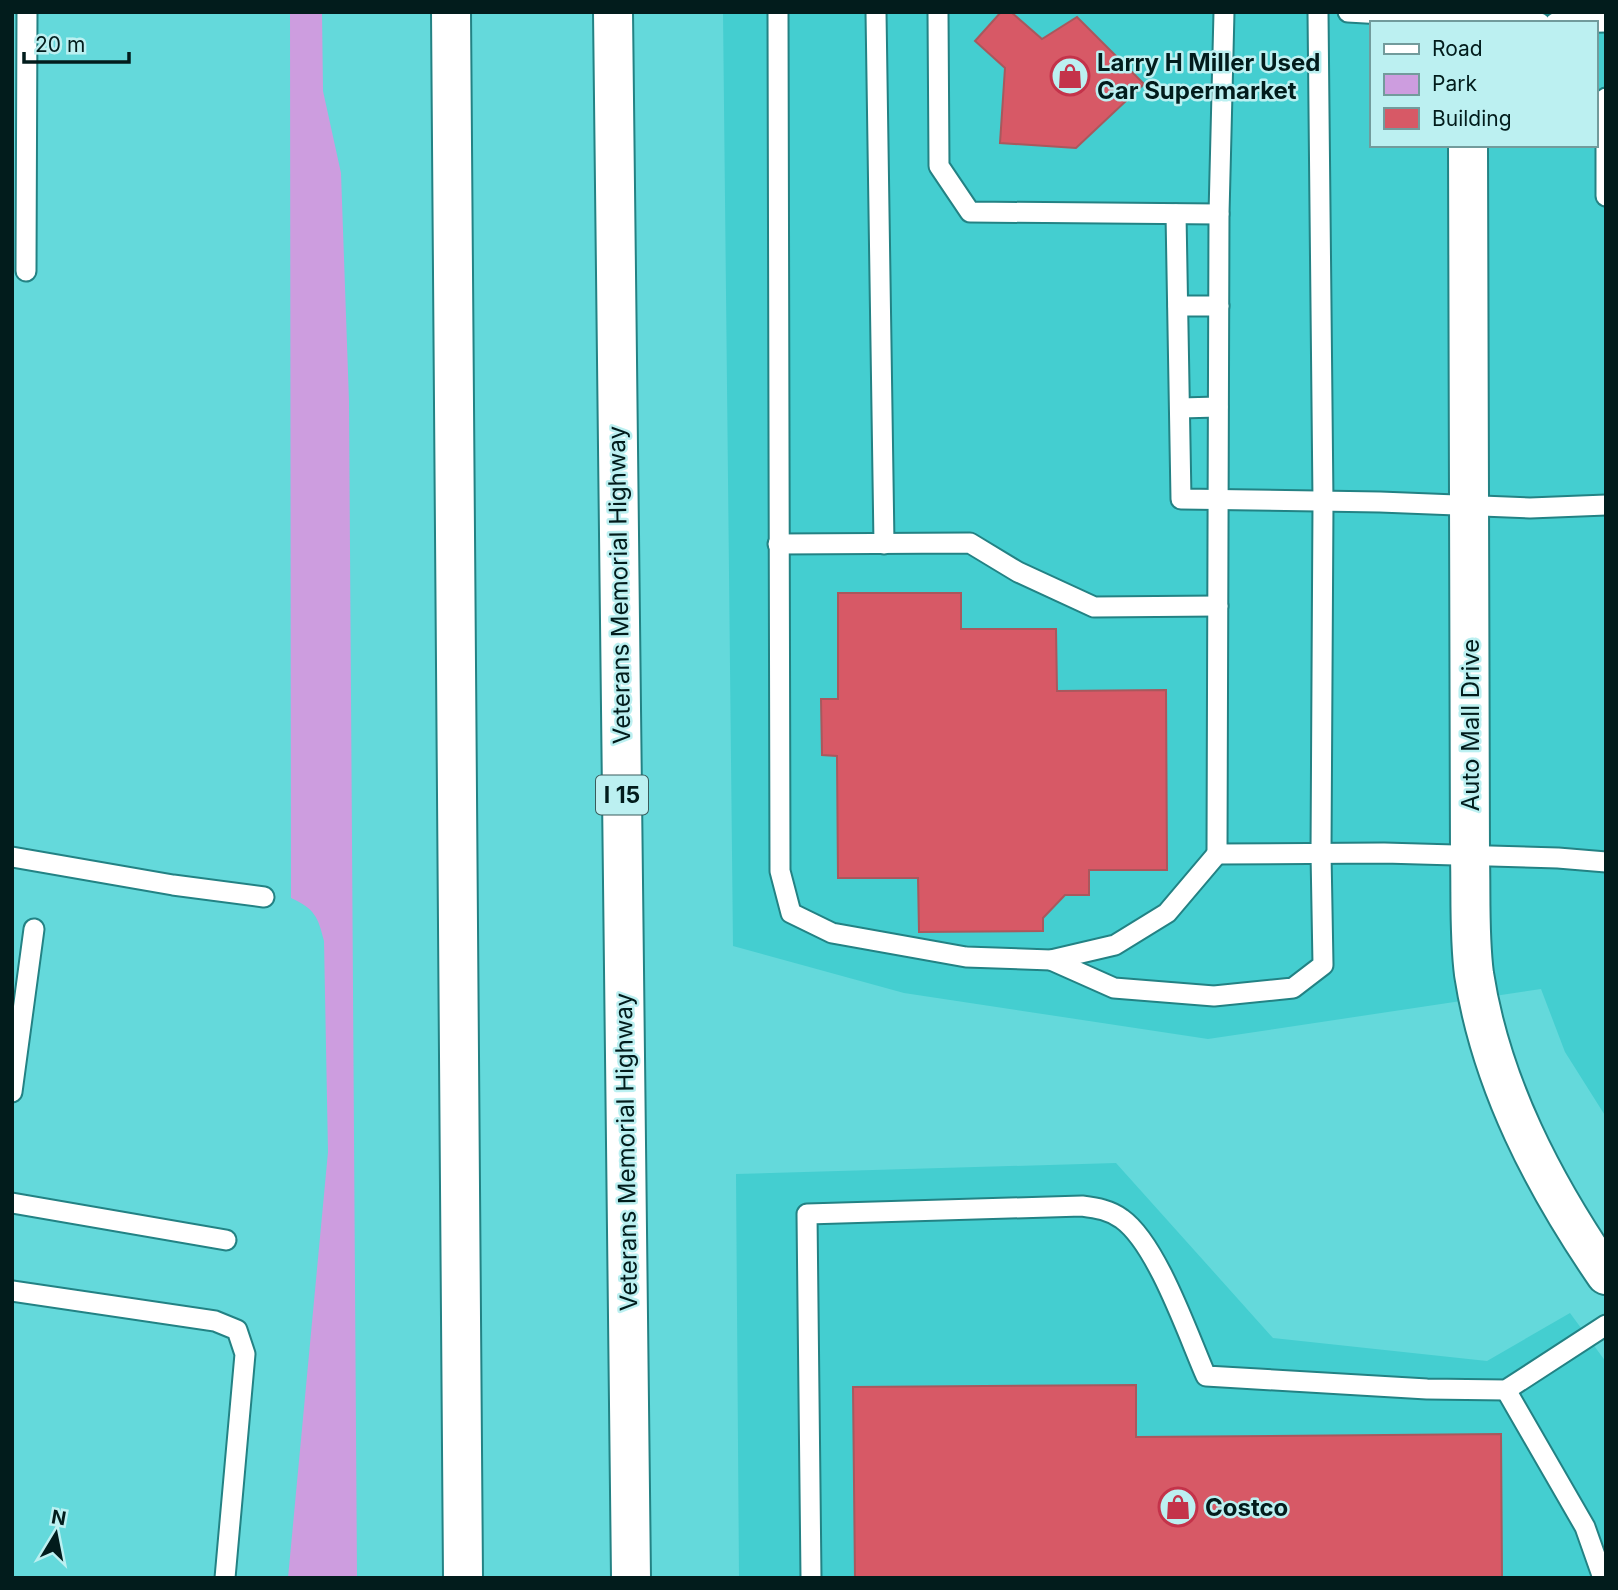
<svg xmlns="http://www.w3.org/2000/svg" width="1618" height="1590" font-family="Inter,sans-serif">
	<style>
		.built { fill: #44ced0; fill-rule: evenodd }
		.green { fill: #cd9ddf }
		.building { fill: #d75966; stroke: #a9585d; stroke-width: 2 }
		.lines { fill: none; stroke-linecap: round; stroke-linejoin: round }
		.lane-casing { stroke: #238284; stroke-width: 23 }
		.secondary-casing { stroke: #238284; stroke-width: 42 }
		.highway-casing { stroke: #238284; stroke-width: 42 }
		.lane { stroke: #fff; stroke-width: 19 }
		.secondary { stroke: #fff; stroke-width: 38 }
		.highway { stroke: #fff; stroke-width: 38 }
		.labels { text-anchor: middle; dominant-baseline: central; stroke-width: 5; stroke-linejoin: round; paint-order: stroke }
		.shield { fill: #bcf0f1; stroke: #3a5c5c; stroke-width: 2 }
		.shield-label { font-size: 23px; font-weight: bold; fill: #021c1c }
		.poi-label { font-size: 24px; font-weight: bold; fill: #021c1c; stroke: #bcf0f1; text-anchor: start }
		.street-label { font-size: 24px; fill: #021c1c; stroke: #bcf0f1 }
	</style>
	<rect width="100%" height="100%" fill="#64d9db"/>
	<g class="built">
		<path d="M723,12H1606V1117L1565,1052L1541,989L1208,1039L904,993L733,946ZM1371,23H1595V145H1371Z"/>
		<path d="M1116,1163L1273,1338L1487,1361L1570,1313L1606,1362V1578H739L736,1174Z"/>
	</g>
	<path class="green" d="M290,12H322L323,91L341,173L349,401L357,1578H288L328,1152L324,941C318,917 315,909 291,898Z"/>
	<g class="building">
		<path d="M1001,12H1011L1042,39L1077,17L1144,84L1076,148L1000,143L1005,68L975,41Z"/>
		<path d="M838,593H961V629H1056L1057,691L1166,690L1167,870H1089V895H1065L1043,918V931L919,932L918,878H838L837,756L822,755L821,699H838Z"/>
		<path d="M1136,1385V1437L1501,1434L1502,1578H855L853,1387Z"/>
	</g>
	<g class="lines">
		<defs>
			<g id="lane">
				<path d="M778,12L780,871L791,913L832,933L966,957L1051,960L1115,945L1167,913L1217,854"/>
				<path d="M876,12L884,544"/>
				<path d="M938,12L939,166L970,212L1219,214"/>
				<path d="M1224,12L1219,214L1217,854L1384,853L1558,858L1606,862"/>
				<path d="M1348,12L1540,23"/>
				<path d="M1555,23L1606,22"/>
				<path d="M1606,98V196"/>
				<path d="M1176,214L1181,499L1380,502L1530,508L1606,505"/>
				<path d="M26,271L27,12"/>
				<path d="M1178,306H1219"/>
				<path d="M1180,408L1218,407"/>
				<path d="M778,544L970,543L1018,572L1094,607L1218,606"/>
				<path d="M12,857L173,885L264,897"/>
				<path d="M1051,960L1114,988L1214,996L1293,988L1323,965L1321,853L1323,502L1318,12"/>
				<path d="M12,1092L34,929"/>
				<path d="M12,1203L226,1240"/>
				<path d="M12,1291L215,1321L237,1330L245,1354L225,1578"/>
				<path d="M1506,1390L1585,1527L1603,1578"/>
				<path d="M811,1578L807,1214L1082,1206C1097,1208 1110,1210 1122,1219C1157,1244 1188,1335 1206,1376L1427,1389L1506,1390L1606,1325"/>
			</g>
			<g id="secondary">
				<path d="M1467,23V12"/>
				<path d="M1468,145L1470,857C1471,896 1469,936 1474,974C1491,1084 1544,1185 1606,1275"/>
			</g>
			<g id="highway">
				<path d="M451,12L463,1578"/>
				<path d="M613,12L631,1578"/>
			</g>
		</defs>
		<use href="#lane" class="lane-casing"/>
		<use href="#secondary" class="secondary-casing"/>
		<use href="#highway" class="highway-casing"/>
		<use href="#lane" class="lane"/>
		<use href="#secondary" class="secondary"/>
		<use href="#highway" class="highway"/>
	</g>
	<defs>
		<symbol id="shop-ring" viewBox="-11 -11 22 22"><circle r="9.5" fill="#bcf0f1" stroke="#c4334a" stroke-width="1.5"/><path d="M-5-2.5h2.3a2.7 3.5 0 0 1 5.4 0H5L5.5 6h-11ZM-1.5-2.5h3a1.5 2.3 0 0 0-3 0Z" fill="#c4334a"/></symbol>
	</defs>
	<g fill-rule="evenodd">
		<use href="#shop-ring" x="1048" y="54" width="44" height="44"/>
		<use href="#shop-ring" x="1156" y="1485" width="44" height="44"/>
	</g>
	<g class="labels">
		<rect class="shield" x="596" y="775.5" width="52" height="39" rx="5"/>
		<g class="shield-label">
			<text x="622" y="795">I 15</text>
		</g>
		<g class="poi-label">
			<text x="1097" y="62">Larry H Miller Used<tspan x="1097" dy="28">Car Supermarket</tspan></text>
			<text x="1205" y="1507">Costco</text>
		</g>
		<g class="street-label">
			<text transform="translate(619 585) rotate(-91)">Veterans Memorial Highway</text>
			<text transform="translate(1470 725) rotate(-90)">Auto Mall Drive</text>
			<text transform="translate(626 1152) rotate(-91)">Veterans Memorial Highway</text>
		</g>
	</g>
	<rect width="1618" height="1590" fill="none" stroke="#021c1c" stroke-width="28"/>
	<rect x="1370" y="21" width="228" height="126" fill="#bcf0f1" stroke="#729b9c" stroke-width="2"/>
	<rect x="1384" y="44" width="35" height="10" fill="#ffffff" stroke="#729b9c" stroke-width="2"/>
	<text x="1432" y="56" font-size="21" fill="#021c1c">Road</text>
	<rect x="1384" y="74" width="35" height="21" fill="#cd9ddf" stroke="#729b9c" stroke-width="2"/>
	<text x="1432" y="91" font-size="21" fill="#021c1c">Park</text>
	<rect x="1384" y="108" width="35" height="21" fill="#d75966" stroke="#729b9c" stroke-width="2"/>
	<text x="1432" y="126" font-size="21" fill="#021c1c">Building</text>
	<g transform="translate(56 1534) rotate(10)" stroke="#bcf0f1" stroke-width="5" paint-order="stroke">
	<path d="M0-5L12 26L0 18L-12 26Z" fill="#021c1c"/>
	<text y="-10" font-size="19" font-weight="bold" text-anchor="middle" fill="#021c1c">N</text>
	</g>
	<path d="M24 52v10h105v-10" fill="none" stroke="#021c1c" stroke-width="3.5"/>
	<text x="35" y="52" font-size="21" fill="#021c1c" stroke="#bcf0f1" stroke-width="5" paint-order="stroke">20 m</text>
</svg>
